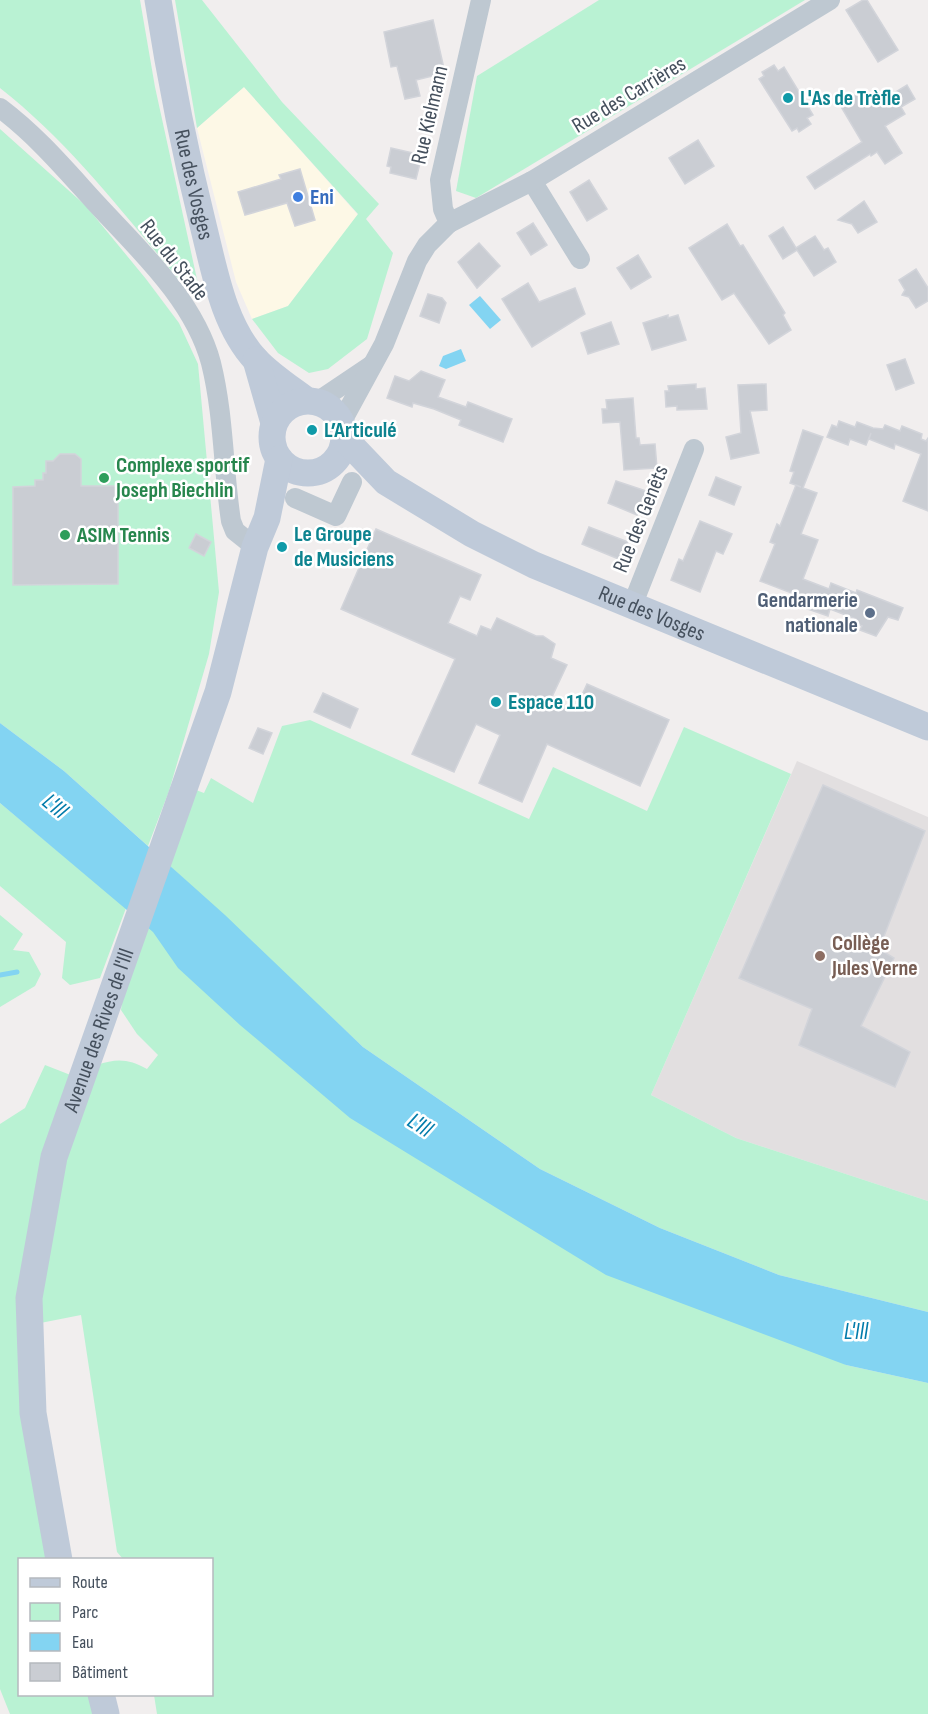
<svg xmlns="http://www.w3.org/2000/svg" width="928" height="1714" font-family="'Sofia Sans Condensed',sans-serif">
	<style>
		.commercial { fill: #fdf8e6 }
		.education { fill: #e2dfe0 }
		.green { fill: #b9f2d3 }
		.water { fill: #83d4f2 }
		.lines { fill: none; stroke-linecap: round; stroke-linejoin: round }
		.stream { stroke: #83d4f2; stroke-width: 5 }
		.building { fill: #cacdd3; stroke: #d2d4da; stroke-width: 1.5 }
		.street { stroke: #bec8d1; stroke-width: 20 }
		.secondary { stroke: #bfcad9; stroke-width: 27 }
		.culture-dot { fill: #0f9aa8; stroke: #fff; stroke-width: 2 }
		.shop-dot { fill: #3f7fe0; stroke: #fff; stroke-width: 2 }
		.leisure-dot { fill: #2e9e5b; stroke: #fff; stroke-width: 2 }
		.service-dot { fill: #5c6f8a; stroke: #fff; stroke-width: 2 }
		.education-dot { fill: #8d6e63; stroke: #fff; stroke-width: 2 }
		.labels { text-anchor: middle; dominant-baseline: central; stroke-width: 5; stroke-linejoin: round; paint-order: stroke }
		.street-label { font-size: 22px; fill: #45505d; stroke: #fff }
		.culture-label { font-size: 22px; font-weight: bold; fill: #0d838f; stroke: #fff; text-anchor: start }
		.shop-label { font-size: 22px; font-weight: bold; fill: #366cbe; stroke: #fff; text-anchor: start }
		.leisure-label { font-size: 22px; font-weight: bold; fill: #27864d; stroke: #fff; text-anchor: start }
		.service-label { font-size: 22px; font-weight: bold; fill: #4e5e75; stroke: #fff; text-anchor: end }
		.education-label { font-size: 22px; font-weight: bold; fill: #785e54; stroke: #fff; text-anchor: start }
		.water-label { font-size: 24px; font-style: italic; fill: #037cab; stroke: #fff }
	</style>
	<rect width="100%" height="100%" fill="#f1eeee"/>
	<path class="commercial" d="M244,87L358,215L288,306L252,319L236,282L197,128Z"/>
	<path class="education" d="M797,761L928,817V1201L736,1138L651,1095Z"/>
	<g class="green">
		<path d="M0,0H140L155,87L200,293H190C130,222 73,145 0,88Z"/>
		<path d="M175,0H202L282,102L379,204L366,219L393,253L367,339L328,369L309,373L278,353L252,319L288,306L358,214L244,87L197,128Z"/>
		<path d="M599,0H805L476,198L456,191L477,76Z"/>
		<path d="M0,129L86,206L146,279L179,323L198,364L219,592L209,654L169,791L148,846L64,771L0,723Z"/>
		<path d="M310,720L529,819L553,767L647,811L684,727L791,774L651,1095L736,1138L928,1201V1312L779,1275L660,1228L540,1169L363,1047L169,865L196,790L204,793L211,778L253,803L282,726Z"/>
		<path d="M0,803L126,908L100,978L70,985L62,978L66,942L0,886Z"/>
		<path d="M0,915L23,934L13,950L29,952L41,974L35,986L0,1007Z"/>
		<path d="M147,925L846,1365L928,1383V1714H157L154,1695L212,1694V1560L123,1559L117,1552L81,1315L20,1327L51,1559L20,1560V1694L90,1695L95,1714H10L0,1689V1124L25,1108L45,1065L91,1083L97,1065C117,1058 129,1059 147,1069L158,1055L137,1034L121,1010L124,987Z"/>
	</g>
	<g class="water">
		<path d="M480,296L501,320L490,329L469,305Z"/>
		<path d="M461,349L466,361L446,369L439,366L443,356Z"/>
		<path d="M0,723L64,771L225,915L363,1047L540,1169L660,1228L779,1275L928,1312V1383L846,1365L606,1275L350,1118L240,1025L178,968L153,932L0,803Z"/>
	</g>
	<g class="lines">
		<path class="stream" d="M0,975L17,972"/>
	</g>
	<g class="building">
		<path d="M863,0H867L898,50L878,62L846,10Z"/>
		<path d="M433,20L445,73L416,80L420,96L405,99L397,66L391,67L384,32Z"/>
		<path d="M774,65L778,71L784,67L813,115L807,118L811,124L799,132L797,128L792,131L759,79L764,76L762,72Z"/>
		<path d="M907,85L915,99L901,107L905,114L885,126L902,153L885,164L877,152L871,156L870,154L815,189L807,177L862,142L840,105L863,90L873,106Z"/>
		<path d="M698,140L714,166L685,184L669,158Z"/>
		<path d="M391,148L422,155L416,179L390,173L391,167L387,166Z"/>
		<path d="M300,169L315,220L295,226L287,203L245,215L238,192L281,179L279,175Z"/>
		<path d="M589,180L607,209L587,221L570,192Z"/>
		<path d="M864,201L877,222L858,233L852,224L838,220Z"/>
		<path d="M533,223L547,245L531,255L517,233Z"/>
		<path d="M727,224L740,246L743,245L785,313L783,315L791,330L769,344L734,293L722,300L689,248Z"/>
		<path d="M783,227L796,248L815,236L824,250L828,248L836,262L814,276L797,250L783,259L769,236Z"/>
		<path d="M479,243L500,266L477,288L458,262Z"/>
		<path d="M638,255L651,277L631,289L617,268Z"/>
		<path d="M916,269L928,288V301L916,308L909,297L902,295L905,290L899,280Z"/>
		<path d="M528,283L539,302L575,288L585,314L532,347L502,299Z"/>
		<path d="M428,294L442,298L446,303L439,323L420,316Z"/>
		<path d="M668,315V318L678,315L686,340L652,350L643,323Z"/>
		<path d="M611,322L619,344L588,354L581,333Z"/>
		<path d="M905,359L914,383L896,390L887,365Z"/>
		<path d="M421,371L445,380L438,397L466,407L468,402L512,419L503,442L459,425L461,420L434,409L413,403L412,407L387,398L395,376L409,381Z"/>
		<path d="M696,384V389L705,388L707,409L677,410V406L666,407L665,391H669L668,386Z"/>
		<path d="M766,384L767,410L750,411L759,453L731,459L726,437L741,433L738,385Z"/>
		<path d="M633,398L636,438H639L640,445L655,444L657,468L624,470L620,422L603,423L602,409H607L606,400Z"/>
		<path d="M839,421L855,427L857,422L873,428L883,429L885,425L900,431L902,426L922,434L921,439L926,441L928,438V511L903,501L921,454L895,444L894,449L869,439L871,433L866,445L850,439L848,445L827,437L832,425L837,427Z"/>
		<path d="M803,430L823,437L803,488L817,493L801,534L818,540L803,579L829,589L831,583L856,593L857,590L903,608L898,620L888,617L876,636L860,630L862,626L855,623L856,619L830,609L828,616L799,606L802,597L760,581L775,544L770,542L777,524L780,526L796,485L801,487L790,483L794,472L790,471Z"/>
		<path d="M60,454H75L81,459V486H118V584L13,585V487L35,486V480H43V473H46V461H53Z"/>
		<path d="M716,477L741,487L734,505L709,495Z"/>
		<path d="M616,481L646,491L637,515L608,503Z"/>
		<path d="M700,521L732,534L723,554L716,551L700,592L671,580L679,559L683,561Z"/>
		<path d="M589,527L628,542L621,560L582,544Z"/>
		<path d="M376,529L481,575L470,600L460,596L448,623L477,636L481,626L491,630L497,618L536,636H543L555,644L551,658L567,665L551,699L575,710L587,684L669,720L640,786L547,744L522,802L479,783L500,735L476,724L454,772L412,754L455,659L341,609Z"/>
		<path d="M196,534L211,542L204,556L189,548Z"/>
		<path d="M323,693L358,709L350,728L314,712Z"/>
		<path d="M258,728L272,733L263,754L249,748Z"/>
		<path d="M823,785L925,831L879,949L894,958L861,1026L910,1052L895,1087L799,1045L812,1009L739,978Z"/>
	</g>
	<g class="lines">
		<g class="street">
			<path d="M0,108C36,135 64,168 94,201C137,248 194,299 211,363C224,415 223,469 231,521L235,531L255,547"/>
			<path d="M532,181L580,259"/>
			<path d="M449,223L532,181L830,0"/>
			<path d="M317,402L372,365"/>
			<path d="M341,423L384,344L417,261L427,245L449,223L443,209L440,180L481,0"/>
			<path d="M295,498L336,516L352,482"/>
			<path d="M632,606L694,449"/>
		</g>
		<g class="secondary">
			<path id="s1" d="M158,0C170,77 185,153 204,229C215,273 224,326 256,360C270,375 290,388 306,400"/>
			<path d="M256,360L274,423"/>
			<circle cx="308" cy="437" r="36"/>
			<path id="s2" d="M344,438L386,482L472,534L534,565L928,727"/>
			<path id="s3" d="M59,1560L33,1413L29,1298L54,1157L218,692L255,547L267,518L279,459"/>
			<path d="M101,1694L106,1714"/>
		</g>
	</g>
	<g class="culture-dot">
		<circle cx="788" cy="98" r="6"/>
		<circle cx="312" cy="430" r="6"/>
		<circle cx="282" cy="547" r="6"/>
		<circle cx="496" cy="702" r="6"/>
	</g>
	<circle class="shop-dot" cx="298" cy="197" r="6"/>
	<g class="leisure-dot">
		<circle cx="104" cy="478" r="6"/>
		<circle cx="65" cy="535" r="6"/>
	</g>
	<circle class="service-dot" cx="870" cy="613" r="6"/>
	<circle class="education-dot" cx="820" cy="956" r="6"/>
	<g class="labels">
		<g class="street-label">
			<text transform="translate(629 95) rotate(-31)">Rue des Carrières</text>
			<text transform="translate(430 115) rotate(-77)">Rue Kielmann</text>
			<text stroke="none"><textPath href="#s1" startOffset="188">Rue des Vosges</textPath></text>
			<text transform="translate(174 260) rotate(52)">Rue du Stade</text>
			<text transform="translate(641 519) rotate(-68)">Rue des Genêts</text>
			<text stroke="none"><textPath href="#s2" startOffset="358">Rue des Vosges</textPath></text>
			<text stroke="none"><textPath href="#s3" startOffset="542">Avenue des Rives de l'Ill</textPath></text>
		</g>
		<g class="culture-label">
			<text x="800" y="98">L'As de Trèfle</text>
			<text x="324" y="430">L’Articulé</text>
			<text x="294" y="534">Le Groupe<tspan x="294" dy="25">de Musiciens</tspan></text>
			<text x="508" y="702">Espace 110</text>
		</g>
		<g class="shop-label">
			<text x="310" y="197">Eni</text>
		</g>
		<g class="leisure-label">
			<text x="116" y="465">Complexe sportif<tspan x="116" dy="25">Joseph Biechlin</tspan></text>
			<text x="77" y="535">ASIM Tennis</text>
		</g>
		<g class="service-label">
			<text x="858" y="600">Gendarmerie<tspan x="858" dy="25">nationale</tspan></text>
		</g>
		<g class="education-label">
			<text x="832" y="943">Collège<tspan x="832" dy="25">Jules Verne</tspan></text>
		</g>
		<g class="water-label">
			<text transform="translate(55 806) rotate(40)">L'Ill</text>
			<text transform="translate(420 1125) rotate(33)">L'Ill</text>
			<text x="856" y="1331">L'Ill</text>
		</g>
	</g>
	<rect x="18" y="1558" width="195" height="138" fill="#ffffff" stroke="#b5b9be" stroke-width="1.5"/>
	<rect x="30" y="1578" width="30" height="9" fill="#bfcad9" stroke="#b5b9be" stroke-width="1.5"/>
	<text x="72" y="1588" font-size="18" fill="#45505d">Route</text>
	<rect x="30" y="1603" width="30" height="18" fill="#b9f2d3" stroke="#b5b9be" stroke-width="1.5"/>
	<text x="72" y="1618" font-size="18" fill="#45505d">Parc</text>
	<rect x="30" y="1633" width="30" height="18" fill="#83d4f2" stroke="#b5b9be" stroke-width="1.5"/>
	<text x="72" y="1648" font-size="18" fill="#45505d">Eau</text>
	<rect x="30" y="1663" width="30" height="18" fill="#cacdd3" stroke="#b5b9be" stroke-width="1.5"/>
	<text x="72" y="1678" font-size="18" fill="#45505d">Bâtiment</text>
</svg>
